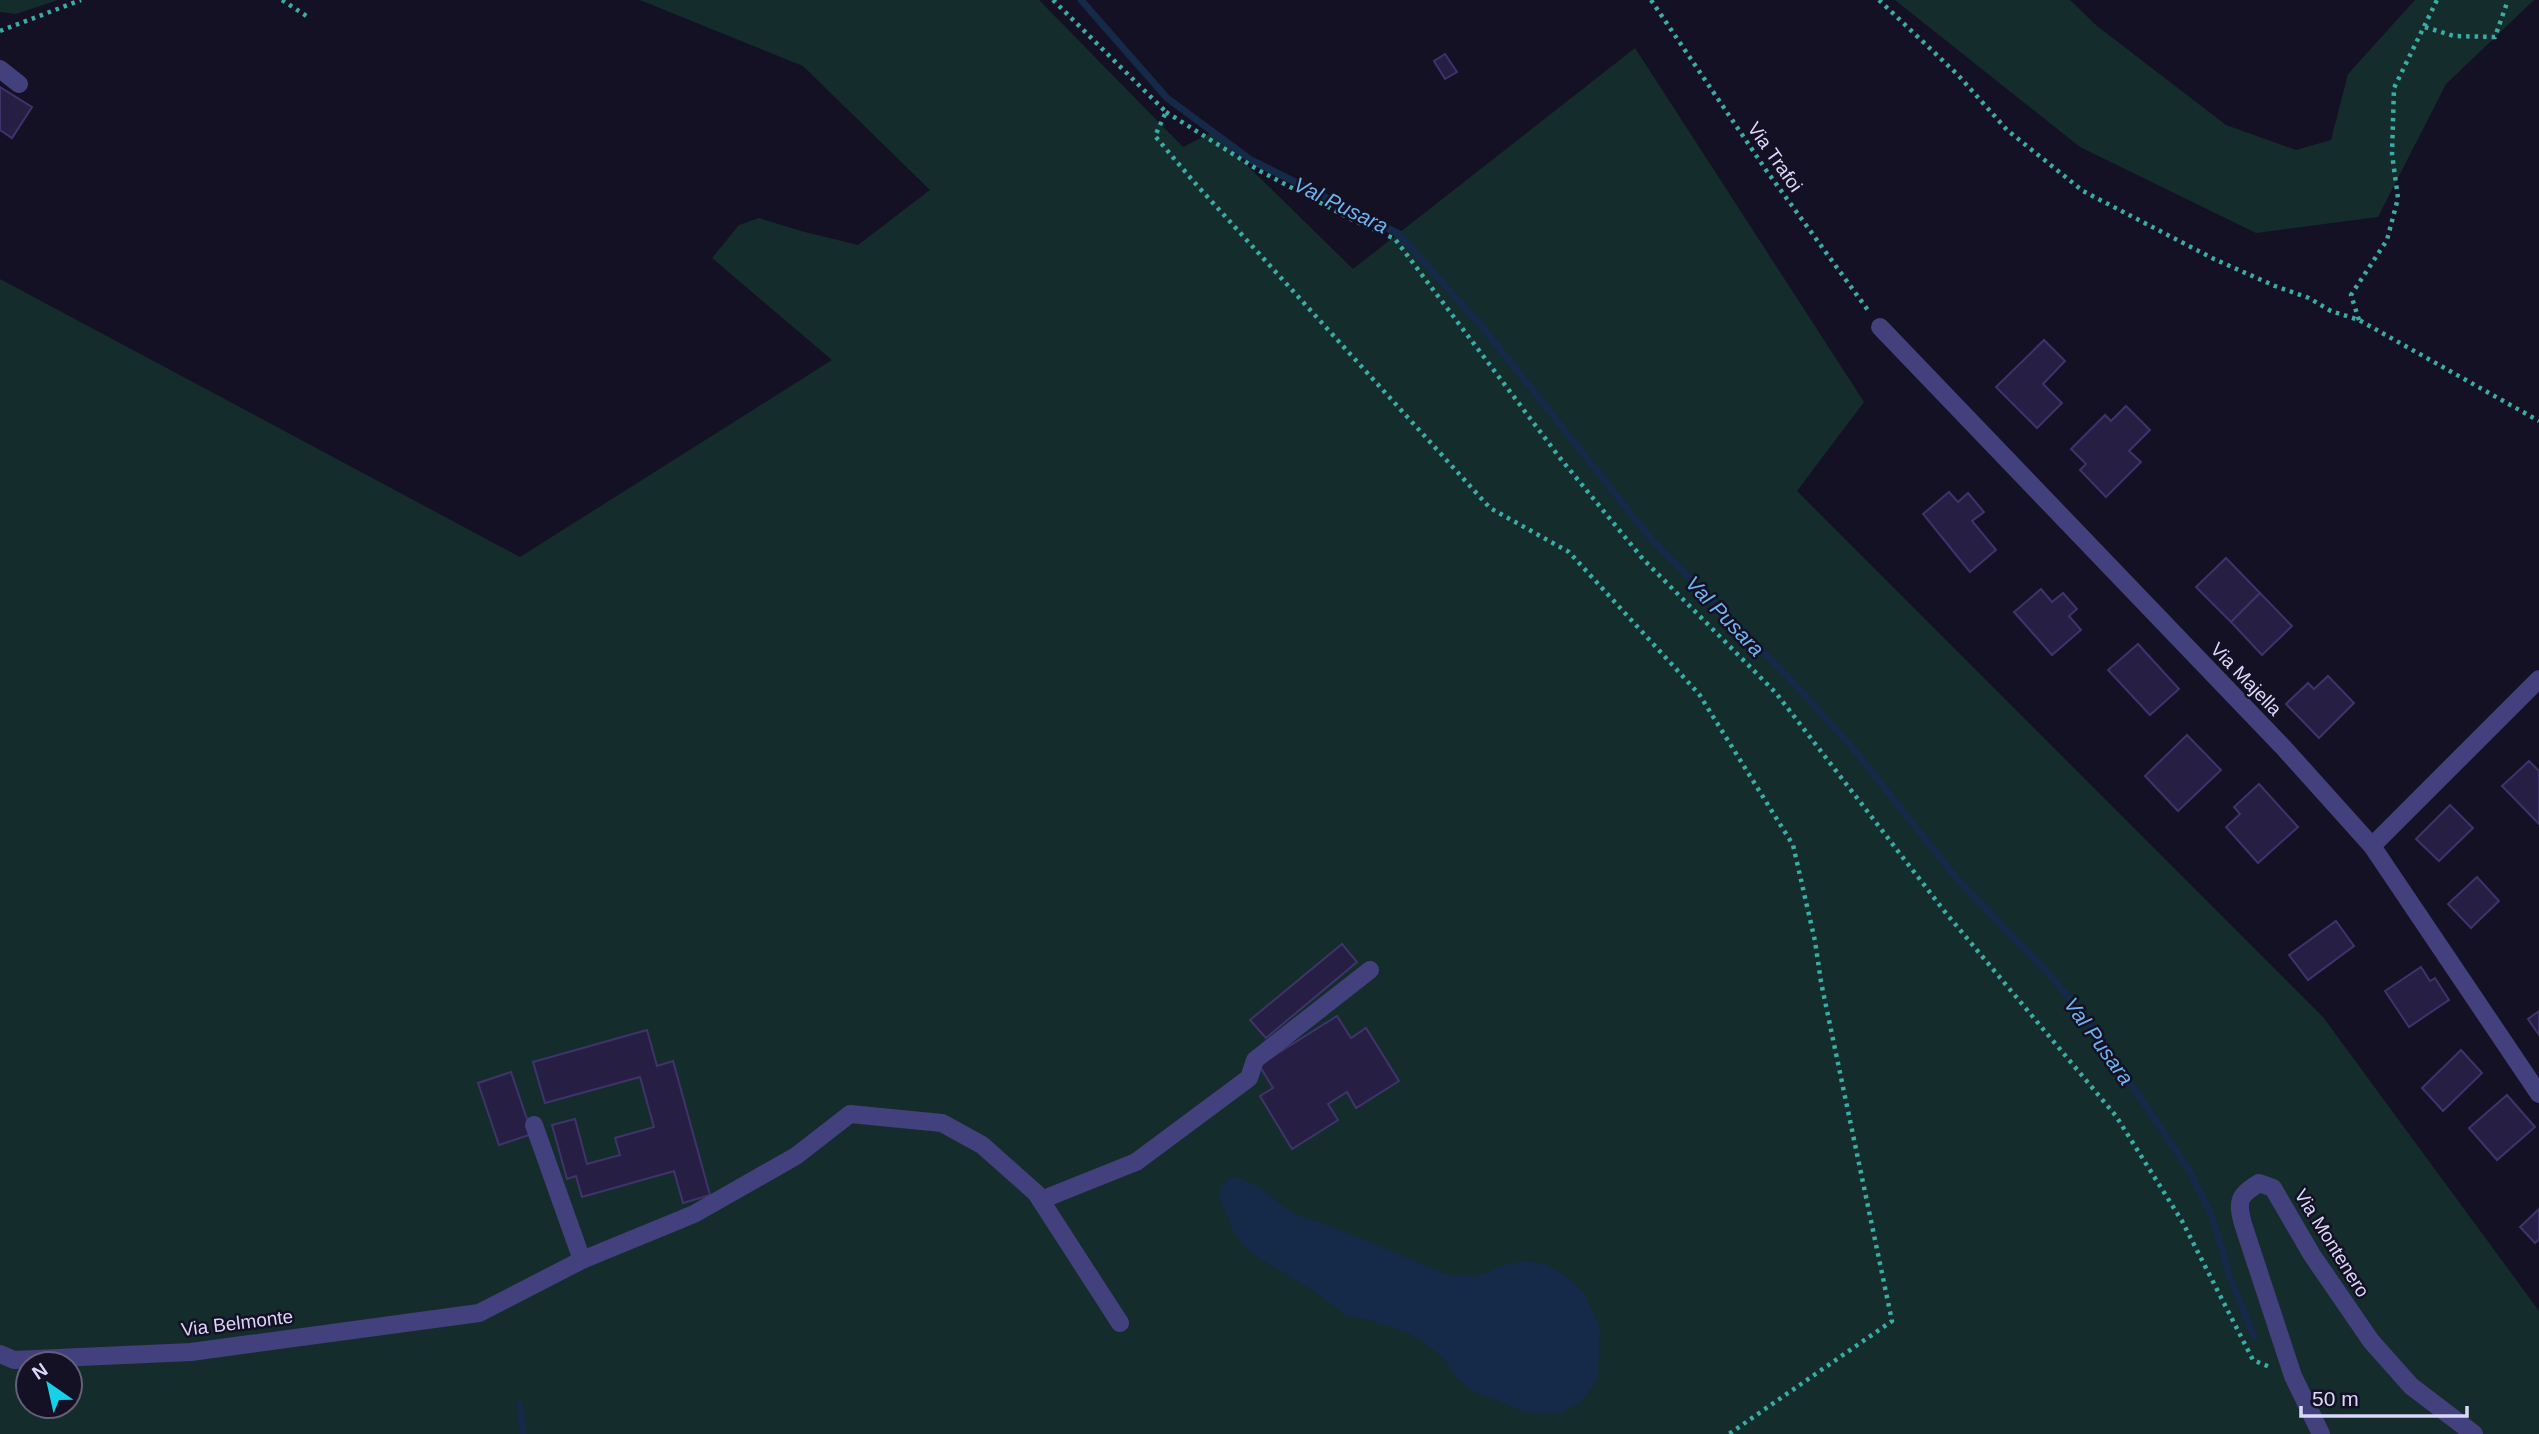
<svg xmlns="http://www.w3.org/2000/svg" width="2539" height="1434" font-family="Helvetica,sans-serif">
	<style>
		.green { fill: #142d2c; fill-rule: evenodd }
		.water { fill: #152949 }
		.lines { fill: none; stroke-linecap: round; stroke-linejoin: round }
		.stream { stroke: #152949; stroke-width: 7 }
		.building { fill: #261f43; stroke: #3f336c; stroke-width: 2 }
		.path { stroke: #3baca6; stroke-width: 4.5; stroke-dasharray: 3.5 5; stroke-linecap: butt }
		.minor { stroke: #43407e; stroke-width: 18 }
		.labels { text-anchor: middle; dominant-baseline: central; stroke-width: 5; stroke-linejoin: round; paint-order: stroke }
		.street-label { font-size: 19px; fill: #dbd7fb; stroke: #141124 }
		.water-label { font-size: 21px; font-style: italic; fill: #6fb4f1; stroke: #141124 }
	</style>
	<rect width="100%" height="100%" fill="#141124"/>
	<g class="green">
		<path d="M0,0H58L16,14L0,12Z"/>
		<path d="M640,0H1039L1183,147L1213,132L1353,269L1635,48L1864,402L1797,491L2323,1017L2539,1311V1434H0V279L520,557L832,360L712,258L739,225L759,218L801,231L858,245L930,190L803,66ZM28,1364H70V1406H28Z"/>
		<path d="M1895,0H2070L2097,26L2226,125L2296,150L2331,140L2348,74L2415,0H2534L2446,84L2378,217L2256,233L2080,147Z"/>
	</g>
	<path class="water" d="M1232,1177L1243,1179L1264,1191L1292,1213L1343,1231L1448,1275L1469,1276L1484,1274L1503,1265L1525,1261L1545,1264L1563,1274L1583,1292L1593,1312L1600,1329L1598,1377L1583,1400L1561,1413H1528L1471,1390L1457,1378L1442,1357L1424,1342L1404,1331L1366,1319L1346,1316L1317,1293L1246,1250L1232,1228L1219,1196L1221,1187Z"/>
	<g class="lines">
		<g class="stream">
			<path d="M1081,0L1167,98L1251,160L1399,234L1485,330L1652,540L1789,678L1852,747L1957,879L2051,976L2094,1029L2189,1170L2213,1218L2230,1278L2254,1336"/>
			<path d="M520,1405L523,1434"/>
		</g>
	</g>
	<g class="building">
		<path d="M1445,54L1457,72L1445,79L1434,61Z"/>
		<path d="M0,87L32,107L12,138L0,130Z"/>
		<path d="M2044,340L2065,361L2043,384L2062,403L2037,428L1996,387Z"/>
		<path d="M2126,406L2150,430L2129,451L2141,462L2106,497L2080,470L2086,464L2071,449L2105,415L2111,421Z"/>
		<path d="M1949,492L1958,502L1968,493L1984,512L1972,521L1996,550L1970,572L1923,514Z"/>
		<path d="M2226,558L2260,593L2231,622L2196,587Z"/>
		<path d="M2041,589L2052,602L2063,593L2077,609L2069,616L2081,630L2052,655L2014,612Z"/>
		<path d="M2260,593L2292,626L2262,655L2231,622Z"/>
		<path d="M2138,644L2179,689L2150,715L2108,670Z"/>
		<path d="M2328,676L2354,703L2319,738L2286,704L2308,683L2314,689Z"/>
		<path d="M2187,735L2221,770L2178,811L2145,776Z"/>
		<path d="M2529,761L2539,771V824L2502,786Z"/>
		<path d="M2259,784L2298,827L2258,863L2226,827L2240,814L2234,807Z"/>
		<path d="M2450,805L2473,828L2439,861L2416,839Z"/>
		<path d="M2477,877L2499,901L2471,928L2448,904Z"/>
		<path d="M2336,921L2354,946L2308,980L2289,955Z"/>
		<path d="M1342,944L1357,962L1266,1038L1250,1020Z"/>
		<path d="M2421,967L2430,981L2435,978L2449,1000L2409,1027L2385,991Z"/>
		<path d="M2539,1011V1035L2528,1019Z"/>
		<path d="M1337,1016L1351,1038L1366,1028L1399,1081L1356,1108L1347,1092L1328,1104L1338,1120L1292,1149L1260,1096L1273,1088L1259,1065Z"/>
		<path d="M647,1030L657,1066L673,1061L710,1195L683,1203L674,1171L582,1197L576,1176L567,1179L552,1125L575,1119L587,1164L620,1155L615,1138L654,1127L640,1077L545,1103L533,1062Z"/>
		<path d="M2461,1050L2482,1073L2443,1111L2422,1088Z"/>
		<path d="M511,1072L532,1134L499,1145L478,1083Z"/>
		<path d="M2507,1095L2535,1127L2497,1160L2469,1128Z"/>
		<path d="M2539,1209V1239L2535,1243L2520,1227Z"/>
	</g>
	<g class="lines">
		<g class="path">
			<path d="M282,0L308,17"/>
			<path d="M1053,0L1166,112L1155,136L1194,182L1490,508L1569,552L1699,694L1793,845L1815,941L1821,982L1892,1321L1729,1434"/>
			<path d="M1651,0L1766,170L1870,313"/>
			<path d="M1879,0L1958,75L2007,130L2083,191L2214,259L2275,286L2309,298L2331,311L2359,320L2539,421"/>
			<path d="M2425,27L2454,36L2495,37L2508,0"/>
			<path d="M0,31L81,0"/>
			<path d="M1166,112L1260,171L1351,219L1395,239L1560,458L1643,559L1776,693L1945,912L2116,1116L2182,1221L2253,1360L2272,1368"/>
			<path d="M2359,320L2351,295L2387,240L2398,198L2392,154L2394,88L2437,0"/>
		</g>
		<g class="minor">
			<path d="M0,69L19,84"/>
			<path d="M1880,327L2283,747L2372,846L2539,1094"/>
			<path d="M2372,846L2539,679"/>
			<path d="M534,1125L582,1260"/>
			<path d="M1041,1200L1136,1162L1249,1078L1255,1060L1370,970"/>
			<path d="M0,1354L14,1360L191,1352L479,1313L582,1260L694,1214L796,1156L850,1114L942,1123L982,1145L1036,1193L1120,1323"/>
			<path d="M2321,1434L2293,1376L2243,1224C2237,1201 2238,1196 2259,1183L2273,1188L2312,1255L2371,1341L2411,1386L2474,1434"/>
		</g>
	</g>
	<g class="labels">
		<g class="street-label">
			<text transform="translate(1775 157) rotate(55)">Via Trafoi</text>
			<text transform="translate(2246 679) rotate(46)">Via Majella</text>
			<text transform="translate(2332 1243) rotate(58)">Via Montenero</text>
			<text transform="translate(237 1323) rotate(-7)">Via Belmonte</text>
		</g>
		<g class="water-label">
			<text transform="translate(1341 205) rotate(26)">Val Pusara</text>
			<text transform="translate(1725 616) rotate(46)">Val Pusara</text>
			<text transform="translate(2099 1041) rotate(54)">Val Pusara</text>
		</g>
	</g>
	<g transform="translate(49 1385) rotate(326)"><circle r="33" fill="#141124" stroke="#64607a" stroke-width="2"/>
	<path d="M0-5L12 26L0 18L-12 26Z" fill="#16d1e8"/>
	<text y="-10" font-size="19" font-weight="bold" text-anchor="middle" fill="#dbd7fb">N</text>
	</g>
	<path d="M2301 1406v10h166v-10" fill="none" stroke="#dbd7fb" stroke-width="3.5"/>
	<text x="2312" y="1406" font-size="21" fill="#dbd7fb" stroke="#141124" stroke-width="5" paint-order="stroke">50 m</text>
</svg>
